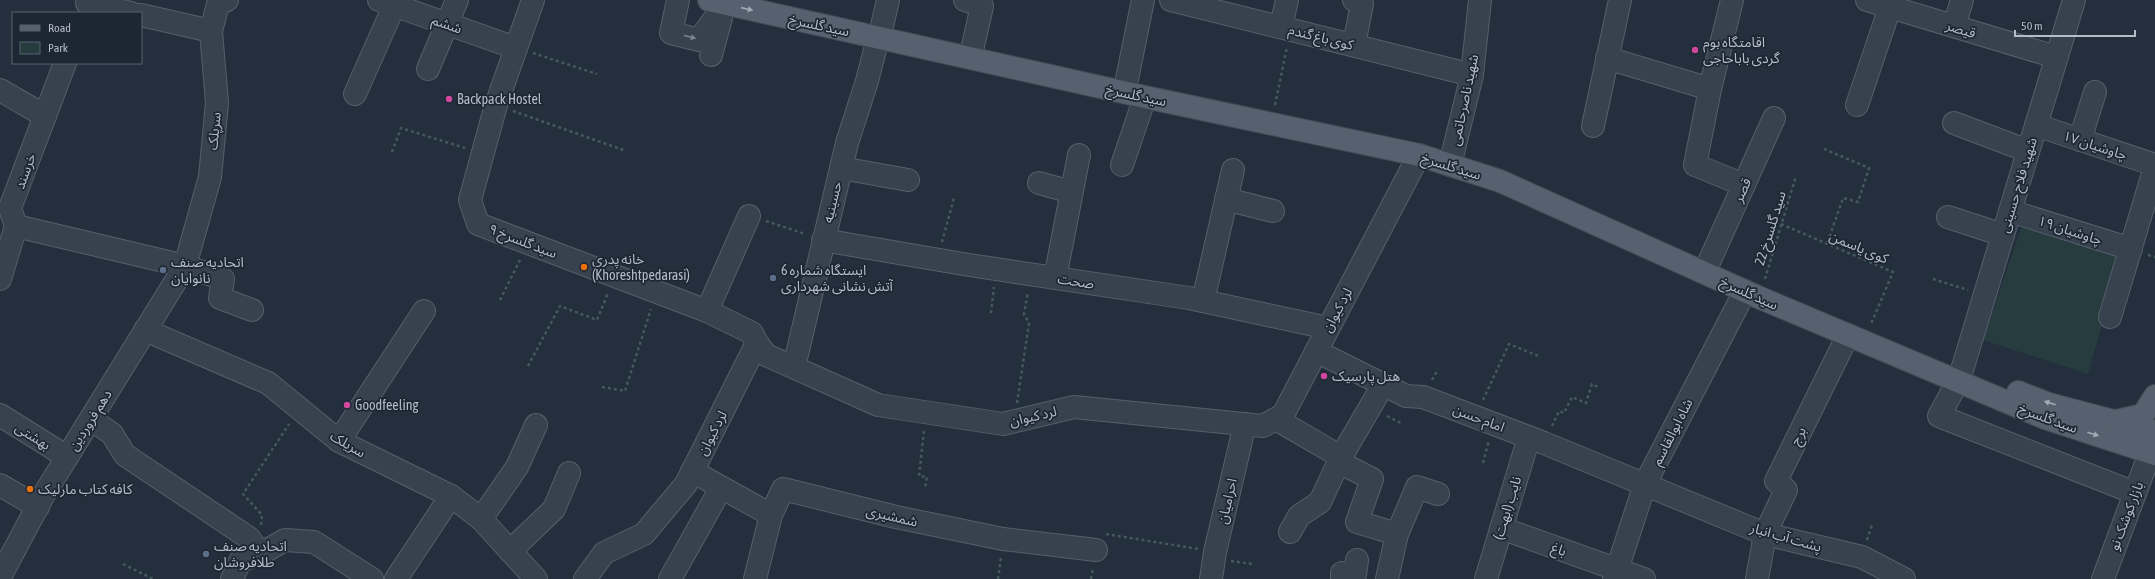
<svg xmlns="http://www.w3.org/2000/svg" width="2155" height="579" font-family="'Asap Condensed','Noto Sans Arabic',sans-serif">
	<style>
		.green { fill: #263c3f }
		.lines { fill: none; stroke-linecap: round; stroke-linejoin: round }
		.minor-casing { stroke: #565f6c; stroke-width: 24 }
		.major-casing { stroke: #414a57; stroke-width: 24 }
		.path { stroke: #44595c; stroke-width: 2.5; stroke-dasharray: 3 3; stroke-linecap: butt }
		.minor { stroke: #38414e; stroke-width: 22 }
		.major { stroke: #56606e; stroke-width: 22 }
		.oneway { fill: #a1aab7 }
		.oneway2 { fill: #7c8592 }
		.hotel-dot { fill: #d1479c; stroke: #1d2633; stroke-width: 1.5 }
		.food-dot { fill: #e8710a; stroke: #1d2633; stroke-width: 1.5 }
		.service-dot { fill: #5c6f8a; stroke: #1d2633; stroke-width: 1.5 }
		.labels { text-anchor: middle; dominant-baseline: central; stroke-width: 3.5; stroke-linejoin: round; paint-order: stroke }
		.street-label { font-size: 14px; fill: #b4bcc9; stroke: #1d2633 }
		.poi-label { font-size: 14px; fill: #b4bcc9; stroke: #1d2633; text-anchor: start }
	</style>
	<rect width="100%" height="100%" fill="#242f3e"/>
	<path class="green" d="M2025,217L2123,249L2088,374L1983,340Z"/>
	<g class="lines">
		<defs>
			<g id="minor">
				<path d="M379,0L516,48"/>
				<path d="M533,0L496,105L470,200L478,224L707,311L752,333L757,343"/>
				<path d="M678,0L671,33L699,40L725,4"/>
				<path d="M965,0L982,6L973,46"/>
				<path d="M1171,0L1472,75"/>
				<path d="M1354,0L1362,4L1354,45"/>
				<path d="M1732,0L1710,89L1695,165L1744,185"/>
				<path d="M1867,0L2056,57"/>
				<path d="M87,3L131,13"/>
				<path d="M141,15L211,31"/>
				<path d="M882,26L888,0"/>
				<path d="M1954,26L1962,0"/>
				<path d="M1281,27L1287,0"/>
				<path d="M711,55L721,18"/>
				<path d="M1607,58L1710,89"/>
				<path d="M428,69L457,0"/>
				<path d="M1127,79L1143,0"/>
				<path d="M0,90L45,116"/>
				<path d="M355,94L394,6"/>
				<path d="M1857,105L1890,7"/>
				<path d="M1954,123L2028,151"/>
				<path d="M2036,125L2155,165"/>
				<path d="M1593,126L1620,0"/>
				<path d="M2080,140L2095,92"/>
				<path d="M1122,165L1145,97"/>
				<path d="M1450,165L1472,75L1480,0"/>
				<path d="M841,168L908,180"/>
				<path d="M1039,183L1071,192"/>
				<path d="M1226,199L1273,211"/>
				<path d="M2010,211L2131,249"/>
				<path d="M1948,217L2003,235"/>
				<path d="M16,226L185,266L223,279L220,298L252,310"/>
				<path d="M823,240L969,265L1189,298L1328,328"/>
				<path d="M1709,262L1774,118"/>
				<path d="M1055,278L1079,155"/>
				<path d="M0,279L16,226L10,208L65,63"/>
				<path d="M1203,301L1233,170"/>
				<path d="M707,311L749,216"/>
				<path d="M2110,317L2155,167"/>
				<path d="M145,330L268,383L339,441L451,496L481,519L536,579"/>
				<path d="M1316,351L1406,396L1423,397L1544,443L1765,534L1862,557L1904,579"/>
				<path d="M794,367L847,143L867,81L878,38"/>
				<path d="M1962,370L2074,0"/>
				<path d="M1958,381L1939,416L2135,493"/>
				<path d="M0,415L67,457"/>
				<path d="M91,419L112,434L125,455L249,538L260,554"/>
				<path d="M1276,419L1341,457"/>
				<path d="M339,441L424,311"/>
				<path d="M1339,462L1372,479L1357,522L1397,534"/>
				<path d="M692,471L771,515"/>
				<path d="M0,485L38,507"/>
				<path d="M481,519L517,467L536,425"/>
				<path d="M1501,528L1644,579"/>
				<path d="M1290,532L1299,516L1320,502L1341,457L1383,385"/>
				<path d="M510,551L554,509L569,473"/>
				<path d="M0,577L43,496L185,266L210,177L217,103L211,31L218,4L227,0"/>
				<path d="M232,579L240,561L260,554L285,540L314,542L372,579"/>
				<path d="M396,579L451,496"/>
				<path d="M585,579L604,553L644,534L686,484L757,343L766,355L878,405L1003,424L1074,407L1263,426L1283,415L1419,155"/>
				<path d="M670,579L721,488"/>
				<path d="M755,579L771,515L783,489L896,517L1003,539L1096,550"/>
				<path d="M1211,579L1215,552L1245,424"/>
				<path d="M1342,579V573L1355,575L1357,560"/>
				<path d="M1387,579L1397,534L1417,487L1438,494"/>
				<path d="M1486,579L1529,437"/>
				<path d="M1614,579L1645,484L1745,291"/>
				<path d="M1757,579L1765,534L1786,490L1776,481L1848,335"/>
				<path d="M2103,579L2150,453"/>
			</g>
			<g id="major">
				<path d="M709,0L1145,97L1419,155L1500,181L1758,297L2045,418L2155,454"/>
				<path d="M2018,392L2049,404L2155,432"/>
				<path d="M2116,421L2143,415L2155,396"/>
			</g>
		</defs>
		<use href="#minor" class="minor-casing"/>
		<use href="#major" class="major-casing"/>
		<g class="path">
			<path d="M533,53L597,74"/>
			<path d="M1275,105L1287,47"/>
			<path d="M513,111L626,151"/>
			<path d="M1824,149L1869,168L1858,202L1843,198L1827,244"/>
			<path d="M392,152L401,128L465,148"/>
			<path d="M766,221L805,234"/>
			<path d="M1781,224L1893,272L1871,324"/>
			<path d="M942,242L954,198"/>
			<path d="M2148,255L2155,257"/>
			<path d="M1765,279L1796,176"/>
			<path d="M1933,279L1968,290"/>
			<path d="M500,300L520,260"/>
			<path d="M991,313L994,287"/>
			<path d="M528,366L560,306L597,320L608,293"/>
			<path d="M1432,380L1438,369"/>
			<path d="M602,387L625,391L651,309"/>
			<path d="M1483,400L1509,344L1541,357"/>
			<path d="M1017,403L1029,323L1024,314L1028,292"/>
			<path d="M1387,416L1403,424"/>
			<path d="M1552,426L1559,411L1564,413L1572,397L1586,403L1592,384L1600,388"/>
			<path d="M924,431L919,476L927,477L925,488"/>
			<path d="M1483,463L1489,440"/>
			<path d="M261,525L262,515L243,494L289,424"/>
			<path d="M1106,534L1198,549"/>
			<path d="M1867,540L1872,525"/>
			<path d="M1231,561L1253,564"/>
			<path d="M123,564L153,579"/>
			<path d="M998,579L1001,558"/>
			<path d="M1091,579L1093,568"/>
		</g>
		<use href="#minor" class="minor"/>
		<use href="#major" class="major"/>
	</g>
	<defs><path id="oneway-solid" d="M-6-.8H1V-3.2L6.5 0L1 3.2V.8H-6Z"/></defs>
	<g class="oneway">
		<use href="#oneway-solid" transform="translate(747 9) rotate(13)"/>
		<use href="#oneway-solid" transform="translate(2050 403) rotate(-162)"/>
		<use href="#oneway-solid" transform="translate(2093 434) rotate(18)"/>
	</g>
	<use class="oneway2" href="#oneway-solid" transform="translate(690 37) rotate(14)"/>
	<g class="hotel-dot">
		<circle cx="1695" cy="50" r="4"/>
		<circle cx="449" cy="99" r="4"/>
		<circle cx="1324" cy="376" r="4"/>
		<circle cx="347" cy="405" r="4"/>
	</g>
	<g class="food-dot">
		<circle cx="584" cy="267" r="4"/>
		<circle cx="30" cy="489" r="4"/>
	</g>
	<g class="service-dot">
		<circle cx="163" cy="270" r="4"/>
		<circle cx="773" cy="278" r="4"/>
		<circle cx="206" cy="554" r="4"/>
	</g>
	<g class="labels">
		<g class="street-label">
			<text transform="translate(447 24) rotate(19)">ششم</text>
			<text transform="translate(819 25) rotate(12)">سید گلسرخ</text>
			<text transform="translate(1961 29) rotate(17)">قیصر</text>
			<text transform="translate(1321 37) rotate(14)">کوی باغ گندم</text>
			<text transform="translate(1136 95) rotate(12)">سید گلسرخ</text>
			<text transform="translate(1464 100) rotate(-78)">شهید ناصرحاتمی</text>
			<text transform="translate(214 131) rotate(-84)">سرپلک</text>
			<text transform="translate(2095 145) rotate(18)">چاوشیان ۱۷</text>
			<text transform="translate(1451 166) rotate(17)">سید گلسرخ</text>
			<text transform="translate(25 171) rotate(-70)">خرسند</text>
			<text transform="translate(2018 185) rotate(-73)">شهید فلاح حسینی</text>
			<text transform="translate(1742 190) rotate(-66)">قصر</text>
			<text transform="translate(832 202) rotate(-76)">حسینیه</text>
			<text transform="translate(1770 228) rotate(-73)">سید گلسرخ 22</text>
			<text transform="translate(2070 230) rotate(18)">چاوشیان ۱۹</text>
			<text transform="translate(523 241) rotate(21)">سید گلسرخ ۹</text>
			<text transform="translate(1859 247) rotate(23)">کوی یاسمن</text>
			<text transform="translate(1076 281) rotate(9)">صحت</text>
			<text transform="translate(1749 293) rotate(24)">سید گلسرخ</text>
			<text transform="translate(1337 310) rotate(-62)">لرد کیوان</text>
			<text transform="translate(1033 416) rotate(-13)">لرد کیوان</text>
			<text transform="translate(1479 418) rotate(21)">امام حسن</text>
			<text transform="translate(2048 418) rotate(20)">سید گلسرخ</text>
			<text transform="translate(90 420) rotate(-58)">دهم فروردین</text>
			<text transform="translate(1672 432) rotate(-63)">شاه ابوالقاسم</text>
			<text transform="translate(712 433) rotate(-63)">لرد کیوان</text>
			<text transform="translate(33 436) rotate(32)">بهشتی</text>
			<text transform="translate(1798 436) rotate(-64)">برج</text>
			<text transform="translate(348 444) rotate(30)">سریلک</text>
			<text transform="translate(1227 501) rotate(-77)">احرامیان</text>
			<text transform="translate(1507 508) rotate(-73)">نایب (ابهت)</text>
			<text transform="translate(892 516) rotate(13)">شمشیری</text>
			<text transform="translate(2126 516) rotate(-69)">بازار کوشک نو</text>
			<text transform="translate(1786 537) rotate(16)">پشت آب انبار</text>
			<text transform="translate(1559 549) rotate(20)">باغ</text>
		</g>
		<g class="poi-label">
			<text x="1703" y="42">اقامتگاه بوم<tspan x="1703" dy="16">گردی باباحاجی</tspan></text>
			<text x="457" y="99">Backpack Hostel</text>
			<text x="592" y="259">خانه پدری<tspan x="592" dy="16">(Khoreshtpedarasi)</tspan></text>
			<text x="171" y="262">اتحادیه صنف<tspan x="171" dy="16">نانوایان</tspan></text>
			<text x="781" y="270">ایستگاه شماره 6<tspan x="781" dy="16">آتش نشانی شهرداری</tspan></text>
			<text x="1332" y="376">هتل پارسیک</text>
			<text x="355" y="405">Goodfeeling</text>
			<text x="38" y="489">کافه کتاب مارلیک</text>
			<text x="214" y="546">اتحادیه صنف<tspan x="214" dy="16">طلافروشان</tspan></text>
		</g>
	</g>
	<rect x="12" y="12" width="130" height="52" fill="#1d2633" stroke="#59626f"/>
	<rect x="20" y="25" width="20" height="6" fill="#56606e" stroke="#59626f"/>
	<text x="48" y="32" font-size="12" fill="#b4bcc9">Road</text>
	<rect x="20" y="42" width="20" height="12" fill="#263c3f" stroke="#59626f"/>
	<text x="48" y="52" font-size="12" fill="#b4bcc9">Park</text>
	<path d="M2015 30v6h120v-6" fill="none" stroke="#b4bcc9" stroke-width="2"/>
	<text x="2021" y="30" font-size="12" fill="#b4bcc9" stroke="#1d2633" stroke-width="3" paint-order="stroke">50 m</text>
</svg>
